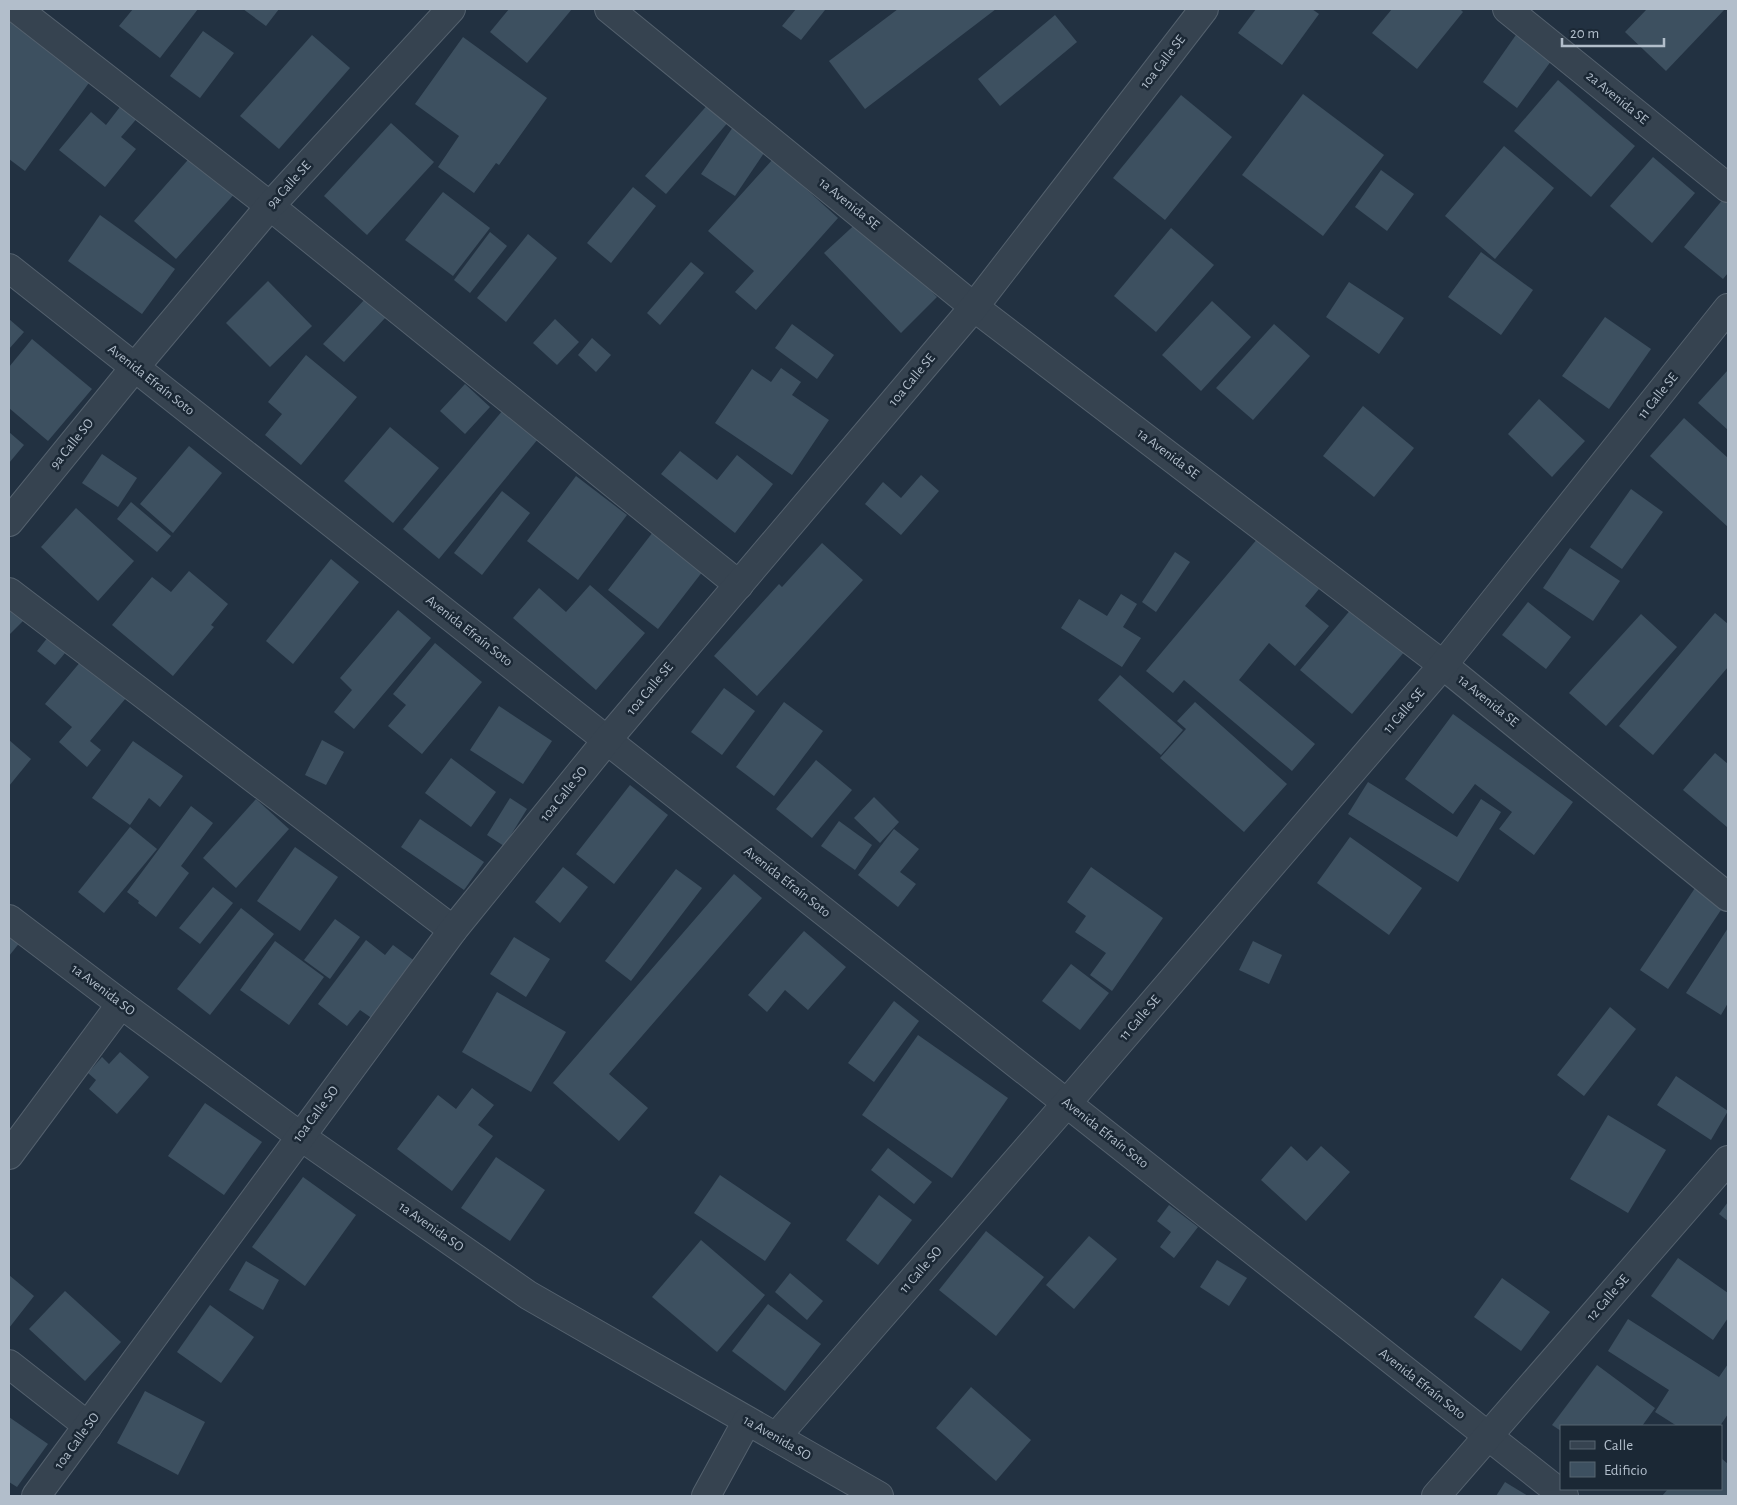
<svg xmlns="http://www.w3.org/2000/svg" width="1737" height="1505" font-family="'Alegreya Sans',sans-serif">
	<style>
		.building { fill: #3d5060 }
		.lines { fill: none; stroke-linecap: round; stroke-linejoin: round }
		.minor-casing { stroke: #54616e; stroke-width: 30 }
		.minor { stroke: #364350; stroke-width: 28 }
		.labels { text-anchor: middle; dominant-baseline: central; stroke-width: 5; stroke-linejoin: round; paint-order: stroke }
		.street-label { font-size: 14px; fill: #b2becb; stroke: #1b2835 }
	</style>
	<rect width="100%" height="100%" fill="#223141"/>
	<g class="building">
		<path d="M133,9H198L160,58L119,26Z"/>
		<path d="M243,9H279L266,26Z"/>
		<path d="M509,9H572L527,63L490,32Z"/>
		<path d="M796,9H823L825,10L801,40L782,26Z"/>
		<path d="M898,9H996L865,109L829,61Z"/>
		<path d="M1256,9H1312L1319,14L1282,65L1238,33Z"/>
		<path d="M1392,9H1460L1463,12L1417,69L1372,33Z"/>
		<path d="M1647,9H1725L1666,71L1625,32Z"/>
		<path d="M1055,15L1077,42L1000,106L978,79Z"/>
		<path d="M9,21L91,80L25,171L9,159Z"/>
		<path d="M203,31L234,53L200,98L170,76Z"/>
		<path d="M1518,32L1554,57L1517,108L1483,82Z"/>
		<path d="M312,35L350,68L279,149L240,116Z"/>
		<path d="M463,37L547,98L499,165L496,163L474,193L438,167L459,136L415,104Z"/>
		<path d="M1558,80L1635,146L1591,197L1514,131Z"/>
		<path d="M1303,94L1384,155L1323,236L1242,175Z"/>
		<path d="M1181,95L1232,137L1165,220L1113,178Z"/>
		<path d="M710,102L730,120L666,194L645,176Z"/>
		<path d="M123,103L139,116L121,137L136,149L105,187L59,150L91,112L106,125Z"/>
		<path d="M391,123L434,162L367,235L324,196Z"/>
		<path d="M735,124L768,147L735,196L701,174Z"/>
		<path d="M1504,146L1554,188L1495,259L1445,216Z"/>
		<path d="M194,153L237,191L176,259L134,221Z"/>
		<path d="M1653,157L1695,193L1652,243L1610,206Z"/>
		<path d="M773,159L838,218L756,310L735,292L754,271L708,231Z"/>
		<path d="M1381,170L1414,194L1387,231L1355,207Z"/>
		<path d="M633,187L656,206L611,263L587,243Z"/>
		<path d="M443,192L490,228L453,276L405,240Z"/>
		<path d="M1728,193V273L1723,279L1684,247Z"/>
		<path d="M100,215L175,269L142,314L68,261Z"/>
		<path d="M861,219L937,297L901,333L824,253Z"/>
		<path d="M1171,228L1214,265L1156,332L1114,296Z"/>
		<path d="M490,232L507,246L470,293L454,280Z"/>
		<path d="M528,234L557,258L506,322L477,298Z"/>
		<path d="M1481,252L1533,290L1501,335L1448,297Z"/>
		<path d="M691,262L704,273L660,325L647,313Z"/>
		<path d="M268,281L312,326L270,367L226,323Z"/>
		<path d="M1349,282L1404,318L1379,354L1326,317Z"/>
		<path d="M366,298L386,317L344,362L323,344Z"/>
		<path d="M1212,301L1251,337L1201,391L1162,355Z"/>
		<path d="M1605,317L1651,349L1609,409L1562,376Z"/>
		<path d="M9,319L24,332L9,349Z"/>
		<path d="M555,319L579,342L557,365L533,343Z"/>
		<path d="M792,324L834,355L817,379L775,348Z"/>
		<path d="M1274,324L1310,356L1253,420L1216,388Z"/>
		<path d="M592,338L611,355L596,372L578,355Z"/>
		<path d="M32,339L92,389L48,441L9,408V367Z"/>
		<path d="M306,355L357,397L301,465L265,435L282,414L268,402Z"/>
		<path d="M781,368L801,382L792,395L829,420L792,475L715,423L752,369L771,382Z"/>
		<path d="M1728,370V430L1698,403Z"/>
		<path d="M465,384L490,407L465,434L440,411Z"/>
		<path d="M1539,399L1585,441L1552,477L1508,434Z"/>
		<path d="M1363,406L1414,448L1374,497L1323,456Z"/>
		<path d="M503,410L538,439L439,559L403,529Z"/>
		<path d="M1684,418L1728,458V527L1650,456Z"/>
		<path d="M390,427L439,468L393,523L344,481Z"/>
		<path d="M9,432L24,445L9,463Z"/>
		<path d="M189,446L222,473L173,533L140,504Z"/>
		<path d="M680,451L717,480L737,455L773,484L735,533L661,474Z"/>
		<path d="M102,454L137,478L118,507L82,483Z"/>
		<path d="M921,475L939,491L901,535L865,504L883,482L901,498Z"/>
		<path d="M576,476L627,515L578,580L527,541Z"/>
		<path d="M1631,489L1663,512L1622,569L1590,547Z"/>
		<path d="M502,491L530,513L482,575L454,553Z"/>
		<path d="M131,502L171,536L157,552L117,519Z"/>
		<path d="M76,508L134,561L98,601L41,547Z"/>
		<path d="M653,532L703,571L658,629L608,590Z"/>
		<path d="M1258,538L1319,589L1305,606L1329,626L1295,666L1269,643L1239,680L1315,744L1292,771L1184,680L1173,693L1146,671Z"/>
		<path d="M822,543L863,580L757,696L714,656L779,584L782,587Z"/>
		<path d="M1570,548L1620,581L1593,621L1543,588Z"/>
		<path d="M1175,552L1190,562L1156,612L1142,602Z"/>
		<path d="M331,559L359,582L293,664L266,641Z"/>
		<path d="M189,571L228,604L211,625L214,627L173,676L112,625L152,577L171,592Z"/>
		<path d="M590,585L645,633L596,690L513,618L539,588L566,612Z"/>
		<path d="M1121,594L1137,604L1123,627L1141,638L1122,667L1061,628L1079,599L1107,616Z"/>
		<path d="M9,602L25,619L9,635Z"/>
		<path d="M1528,602L1571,637L1546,669L1502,635Z"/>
		<path d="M1352,608L1405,651L1352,714L1300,670Z"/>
		<path d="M398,610L431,638L354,729L334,712L352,690L340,678Z"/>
		<path d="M1715,613L1728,624V667L1653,755L1619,726Z"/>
		<path d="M1641,614L1677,647L1606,726L1569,693Z"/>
		<path d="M52,632L70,647L55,665L37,651Z"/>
		<path d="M435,643L482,682L422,754L388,726L406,705L393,694Z"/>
		<path d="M87,654L131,692L90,741L101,750L87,767L59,742L72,727L45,704Z"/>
		<path d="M1120,675L1183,730L1161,755L1098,700Z"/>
		<path d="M724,688L755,711L722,755L691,732Z"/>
		<path d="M784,702L823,731L774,796L736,767Z"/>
		<path d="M1195,702L1287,784L1244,832L1160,758L1186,729L1177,721Z"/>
		<path d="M499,706L552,741L523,784L470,750Z"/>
		<path d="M1453,714L1573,802L1534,855L1499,829L1512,812L1475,784L1453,814L1405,779Z"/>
		<path d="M9,740L31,759L9,786Z"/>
		<path d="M322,740L344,752L326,785L305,775Z"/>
		<path d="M133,741L183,776L160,807L149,798L130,825L92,798Z"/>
		<path d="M1715,753L1728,764V826L1727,827L1683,790Z"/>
		<path d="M451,758L496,792L471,827L425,793Z"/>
		<path d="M816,760L852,790L812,838L776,809Z"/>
		<path d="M1368,782L1457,837L1481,799L1501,812L1458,882L1348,814Z"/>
		<path d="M630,785L668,815L614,884L576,854Z"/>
		<path d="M874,797L899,822L880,843L854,818Z"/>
		<path d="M510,798L527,809L504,846L487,835Z"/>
		<path d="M256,799L289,829L236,888L203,858Z"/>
		<path d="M191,806L213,823L181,866L189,873L156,917L138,903L139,901L127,892Z"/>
		<path d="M420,819L484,862L464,890L401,847Z"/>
		<path d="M839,821L872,845L855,870L821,846Z"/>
		<path d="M130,827L157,849L104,913L78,892Z"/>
		<path d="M894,829L919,849L900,872L916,884L898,907L858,875Z"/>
		<path d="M1350,837L1422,888L1389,935L1317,883Z"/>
		<path d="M295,847L338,877L300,931L257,901Z"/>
		<path d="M563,867L588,887L560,923L535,902Z"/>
		<path d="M1091,867L1163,918L1112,991L1090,975L1106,953L1075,932L1086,916L1067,902Z"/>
		<path d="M676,869L702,888L631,981L605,961Z"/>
		<path d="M734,874L762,898L609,1074L648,1108L619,1141L553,1083Z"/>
		<path d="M1697,885L1725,904L1668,989L1640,970Z"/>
		<path d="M213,887L233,903L200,944L179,928Z"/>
		<path d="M241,908L274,934L210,1015L177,989Z"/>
		<path d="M335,919L360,937L330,979L304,960Z"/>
		<path d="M1728,928V1003L1721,1015L1686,993Z"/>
		<path d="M9,931L21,941L9,956Z"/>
		<path d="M804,931L846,967L808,1010L785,990L767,1012L748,995Z"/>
		<path d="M514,937L550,959L526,997L490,974Z"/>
		<path d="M366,940L385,955L393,945L416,962L373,1019L360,1010L347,1026L318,1004Z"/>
		<path d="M275,941L324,977L289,1025L240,990Z"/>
		<path d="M1253,941L1282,955L1269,984L1239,970Z"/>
		<path d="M1071,964L1109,993L1080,1030L1042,1001Z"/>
		<path d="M497,992L566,1032L531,1092L462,1052Z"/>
		<path d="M894,1001L919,1021L874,1082L848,1063Z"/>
		<path d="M1610,1007L1636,1029L1584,1096L1557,1075Z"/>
		<path d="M918,1035L1008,1098L952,1178L862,1115Z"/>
		<path d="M120,1052L149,1077L117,1114L89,1089L96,1080L88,1073L102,1057L109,1064Z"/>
		<path d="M1676,1076L1728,1111L1711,1140L1657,1105Z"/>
		<path d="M472,1088L494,1105L478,1125L493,1136L452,1191L397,1149L438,1095L456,1109Z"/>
		<path d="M205,1103L262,1142L224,1195L168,1156Z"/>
		<path d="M1608,1115L1666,1150L1628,1213L1570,1179Z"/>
		<path d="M1291,1146L1307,1161L1321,1146L1350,1172L1306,1221L1261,1180Z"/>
		<path d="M888,1148L932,1182L914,1204L871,1170Z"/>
		<path d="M496,1157L545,1190L510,1241L461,1208Z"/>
		<path d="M720,1175L791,1223L765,1261L694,1213Z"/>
		<path d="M303,1177L356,1215L305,1286L252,1247Z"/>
		<path d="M879,1195L912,1220L878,1265L846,1240Z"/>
		<path d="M1728,1202V1221L1719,1214Z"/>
		<path d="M1169,1205L1198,1227L1174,1258L1160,1247L1171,1232L1157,1221Z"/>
		<path d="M986,1231L1044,1277L996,1336L939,1290Z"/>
		<path d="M1089,1236L1117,1259L1074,1309L1046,1285Z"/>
		<path d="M701,1240L765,1295L717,1352L652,1297Z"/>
		<path d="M1678,1258L1728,1293V1318L1713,1340L1651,1296Z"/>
		<path d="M1217,1260L1247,1278L1229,1306L1200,1287Z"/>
		<path d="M246,1261L279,1280L263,1310L229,1290Z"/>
		<path d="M790,1273L823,1301L807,1320L775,1292Z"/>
		<path d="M9,1275L34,1296L9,1328Z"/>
		<path d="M1502,1278L1550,1312L1521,1351L1474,1317Z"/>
		<path d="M65,1291L121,1342L85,1381L29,1329Z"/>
		<path d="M768,1304L821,1344L785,1391L732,1351Z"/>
		<path d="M210,1305L254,1337L221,1383L177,1352Z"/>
		<path d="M1628,1319L1719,1377L1728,1364V1414L1720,1426H1677L1655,1412L1669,1390L1608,1351Z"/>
		<path d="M1597,1365L1655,1408L1642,1426H1561V1431L1552,1425Z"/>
		<path d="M971,1387L1031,1440L996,1481L936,1428Z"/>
		<path d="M145,1391L205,1422L178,1475L117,1443Z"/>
		<path d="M9,1417L48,1444L17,1487L9,1482Z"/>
		<path d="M1721,1458L1728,1464V1496H1662L1668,1489H1721Z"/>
		<path d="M1505,1482L1528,1496H1496Z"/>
	</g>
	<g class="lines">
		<defs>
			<g id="minor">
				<path d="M17,9L270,206L739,585"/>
				<path d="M609,9L974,307L1443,665L1728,897"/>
				<path d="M1507,9L1728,188"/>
				<path d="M9,268L1564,1496"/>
				<path d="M9,522L135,367L270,206L451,9"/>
				<path d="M9,592L453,930"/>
				<path d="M9,919L121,1004L300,1136L528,1295L879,1496"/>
				<path d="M9,1155L121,1004"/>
				<path d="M9,1364L88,1426"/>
				<path d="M776,1437L1067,1103L1443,665L1728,308"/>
				<path d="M36,1496L453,930L607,740L974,307L1204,9"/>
				<path d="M706,1496L747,1421"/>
				<path d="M1436,1496L1728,1160"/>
			</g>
		</defs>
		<use href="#minor" class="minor-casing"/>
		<use href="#minor" class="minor"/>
	</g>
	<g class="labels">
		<g class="street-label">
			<text transform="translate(1163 62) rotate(-52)">10a Calle SE</text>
			<text transform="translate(1617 98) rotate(39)">2a Avenida SE</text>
			<text transform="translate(289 185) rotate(-48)">9a Calle SE</text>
			<text transform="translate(849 204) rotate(39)">1a Avenida SE</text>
			<text transform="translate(151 380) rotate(38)">Avenida Efraín Soto</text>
			<text transform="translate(912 380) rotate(-50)">10a Calle SE</text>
			<text transform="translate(1658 396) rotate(-51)">11 Calle SE</text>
			<text transform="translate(72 444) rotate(-51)">9a Calle SO</text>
			<text transform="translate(1168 454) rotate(37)">1a Avenida SE</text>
			<text transform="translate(469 631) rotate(38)">Avenida Efraín Soto</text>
			<text transform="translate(650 689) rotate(-50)">10a Calle SE</text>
			<text transform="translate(1488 701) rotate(39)">1a Avenida SE</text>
			<text transform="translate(1404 711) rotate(-49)">11 Calle SE</text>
			<text transform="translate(564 794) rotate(-51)">10a Calle SO</text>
			<text transform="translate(787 882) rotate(38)">Avenida Efraín Soto</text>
			<text transform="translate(103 990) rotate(37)">1a Avenida SO</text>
			<text transform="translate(1140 1018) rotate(-49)">11 Calle SE</text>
			<text transform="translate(316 1114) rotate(-53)">10a Calle SO</text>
			<text transform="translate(1105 1133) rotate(38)">Avenida Efraín Soto</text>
			<text transform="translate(431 1227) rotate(35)">1a Avenida SO</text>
			<text transform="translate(921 1270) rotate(-49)">11 Calle SO</text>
			<text transform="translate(1608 1298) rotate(-49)">12 Calle SE</text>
			<text transform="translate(1422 1384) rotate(38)">Avenida Efraín Soto</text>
			<text transform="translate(777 1438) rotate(30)">1a Avenida SO</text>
			<text transform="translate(77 1441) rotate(-54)">10a Calle SO</text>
		</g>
	</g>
	<rect width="1737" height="1505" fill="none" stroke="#b2becb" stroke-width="20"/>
	<rect x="1560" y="1425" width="162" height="65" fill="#1b2835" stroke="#576471"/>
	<rect x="1570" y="1441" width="25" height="8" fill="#364350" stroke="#576471"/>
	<text x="1604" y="1450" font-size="15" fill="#b2becb">Calle</text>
	<rect x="1570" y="1462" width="25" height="15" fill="#3d5060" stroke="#576471"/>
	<text x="1604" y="1475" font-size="15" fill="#b2becb">Edificio</text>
	<path d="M1562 38v8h102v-8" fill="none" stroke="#b2becb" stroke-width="2.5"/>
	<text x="1570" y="38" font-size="15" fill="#b2becb" stroke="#1b2835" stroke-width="4" paint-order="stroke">20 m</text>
</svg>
